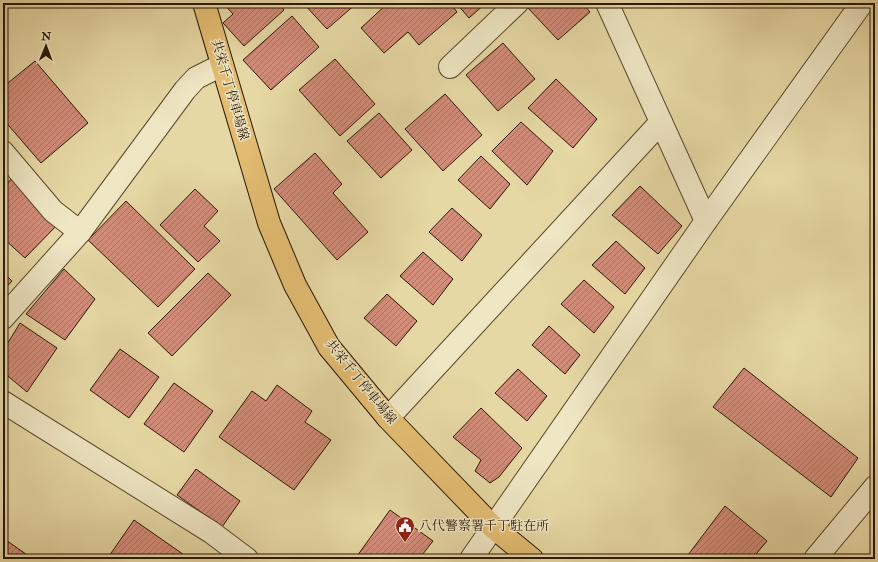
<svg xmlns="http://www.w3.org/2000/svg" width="878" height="562" font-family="'IM FELL Double Pica','Noto Serif JP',serif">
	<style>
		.building { fill: url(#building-hatch); stroke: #2b1702 }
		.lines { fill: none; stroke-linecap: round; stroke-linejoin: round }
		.minor-casing { stroke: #5a472a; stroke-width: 24 }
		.major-casing { stroke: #2b1702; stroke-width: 24 }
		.minor { stroke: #efe6c4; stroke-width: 22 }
		.major { stroke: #e3bc72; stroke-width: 22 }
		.labels { text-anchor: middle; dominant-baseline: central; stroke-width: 3; stroke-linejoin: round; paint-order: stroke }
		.street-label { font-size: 13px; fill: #2b1702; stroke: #efe6c4 }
		.poi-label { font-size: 13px; fill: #2b1702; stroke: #efe6c4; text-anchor: start }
	</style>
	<defs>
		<pattern id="building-hatch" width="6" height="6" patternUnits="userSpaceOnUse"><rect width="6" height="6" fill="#d38d7b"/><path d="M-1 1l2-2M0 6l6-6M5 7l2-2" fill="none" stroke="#ab7263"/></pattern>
	</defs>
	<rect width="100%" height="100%" fill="#e6d8a4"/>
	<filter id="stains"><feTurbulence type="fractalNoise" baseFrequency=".005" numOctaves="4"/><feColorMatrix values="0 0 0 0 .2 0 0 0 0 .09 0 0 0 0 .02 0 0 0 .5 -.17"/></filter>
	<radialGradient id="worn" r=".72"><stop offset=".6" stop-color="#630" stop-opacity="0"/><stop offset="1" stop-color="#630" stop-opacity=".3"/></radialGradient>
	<g class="building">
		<path d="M223,3H278L284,10L244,46L223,23L233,14Z"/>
		<path d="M303,3H357L327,29Z"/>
		<path d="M388,3H450L457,12L419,45L408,32L384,53L361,28Z"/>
		<path d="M456,3H486L469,18Z"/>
		<path d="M534,3H582L590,12L558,40L528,8Z"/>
		<path d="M292,16L319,47L271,90L243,60Z"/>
		<path d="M503,43L535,79L498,111L466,75Z"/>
		<path d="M335,59L375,104L340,136L299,90Z"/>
		<path d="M35,61L88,123L41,163L3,119V87Z"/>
		<path d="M556,79L597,119L573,148L528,108Z"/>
		<path d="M445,94L482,135L443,171L405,129Z"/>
		<path d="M379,113L412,150L381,178L347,141Z"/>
		<path d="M521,122L553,151L527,185L492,151Z"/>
		<path d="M315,153L342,184L333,193L368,232L337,260L274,189Z"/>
		<path d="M481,156L510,184L490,209L458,180Z"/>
		<path d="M12,178L59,223L25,258L3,238V188Z"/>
		<path d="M640,186L682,226L658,254L612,215Z"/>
		<path d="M195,189L218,211L204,226L220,241L198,262L160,225Z"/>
		<path d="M126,201L195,269L158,307L88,240Z"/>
		<path d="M452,208L482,235L462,261L429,232Z"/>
		<path d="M616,241L645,268L625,294L592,265Z"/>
		<path d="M423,252L453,279L433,305L400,276Z"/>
		<path d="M64,269L95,299L65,340L26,314Z"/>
		<path d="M3,272L12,281L3,291Z"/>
		<path d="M208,273L231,295L172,356L148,333Z"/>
		<path d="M584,280L614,307L594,333L561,304Z"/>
		<path d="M387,294L417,321L396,346L364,318Z"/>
		<path d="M20,323L57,348L27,392L3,372V351Z"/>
		<path d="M549,326L580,355L565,374L532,345Z"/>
		<path d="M120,349L159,377L129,418L90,390Z"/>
		<path d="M744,368L858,458L831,497L713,407Z"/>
		<path d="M518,369L547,396L527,421L495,393Z"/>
		<path d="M174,383L213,411L184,452L144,424Z"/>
		<path d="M277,385L312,411L305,422L331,440L294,490L219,437L252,391L266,401Z"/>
		<path d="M481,408L522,448L499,477L490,483L475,471L481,460L453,437Z"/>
		<path d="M196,469L240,501L222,527L177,495Z"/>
		<path d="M725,506L767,541L752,559H685Z"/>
		<path d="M390,510L433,541L419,559H355Z"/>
		<path d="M134,520L190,559H107Z"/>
		<path d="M3,538L33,559H3Z"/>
	</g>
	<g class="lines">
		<defs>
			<g id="minor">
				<path d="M607,3L706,221"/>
				<path d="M450,67L517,3"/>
				<path d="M3,152L53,211L80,232"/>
				<path d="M3,318L80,232L185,90L196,78L222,65"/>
				<path d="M3,402L211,532L247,559"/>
				<path d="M388,418L661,122"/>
				<path d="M471,559L706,221L862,3"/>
				<path d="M815,559L875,487"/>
			</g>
			<path id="major" d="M204,3L269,223L295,285L329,347L388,418L493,527L532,559"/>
		</defs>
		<use href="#minor" class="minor-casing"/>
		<use href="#major" class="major-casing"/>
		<use href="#minor" class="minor"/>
		<use href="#major" class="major"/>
	</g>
	<defs>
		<symbol id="civic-pin" viewBox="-11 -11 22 30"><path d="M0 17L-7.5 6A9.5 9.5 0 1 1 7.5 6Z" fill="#8f2418" stroke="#efe6c4"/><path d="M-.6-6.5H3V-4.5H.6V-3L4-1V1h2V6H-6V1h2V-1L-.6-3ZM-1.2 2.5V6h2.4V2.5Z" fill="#fff"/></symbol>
	</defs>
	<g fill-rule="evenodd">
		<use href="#civic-pin" x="394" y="515" width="22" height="30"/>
	</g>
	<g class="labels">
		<g class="street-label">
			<text transform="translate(230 90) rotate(74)">共栄千丁停車場線</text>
			<text transform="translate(361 382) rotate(51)">共栄千丁停車場線</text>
		</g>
		<g class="poi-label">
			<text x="419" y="526">八代警察署千丁駐在所</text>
		</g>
	</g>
	<rect width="878" height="562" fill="none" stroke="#e6d8a4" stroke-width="16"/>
	<rect x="4" y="4" width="870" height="554" fill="none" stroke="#2b1702" stroke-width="2"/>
	<rect x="8" y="8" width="862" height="546" fill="none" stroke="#2b1702"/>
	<g transform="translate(46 46) rotate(1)" stroke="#efe6c4" stroke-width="3" paint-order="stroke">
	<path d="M0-3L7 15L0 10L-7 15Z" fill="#2b1702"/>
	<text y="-6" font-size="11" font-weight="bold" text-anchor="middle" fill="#2b1702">N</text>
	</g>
	<rect width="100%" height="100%" filter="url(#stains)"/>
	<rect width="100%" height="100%" fill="url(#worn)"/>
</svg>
